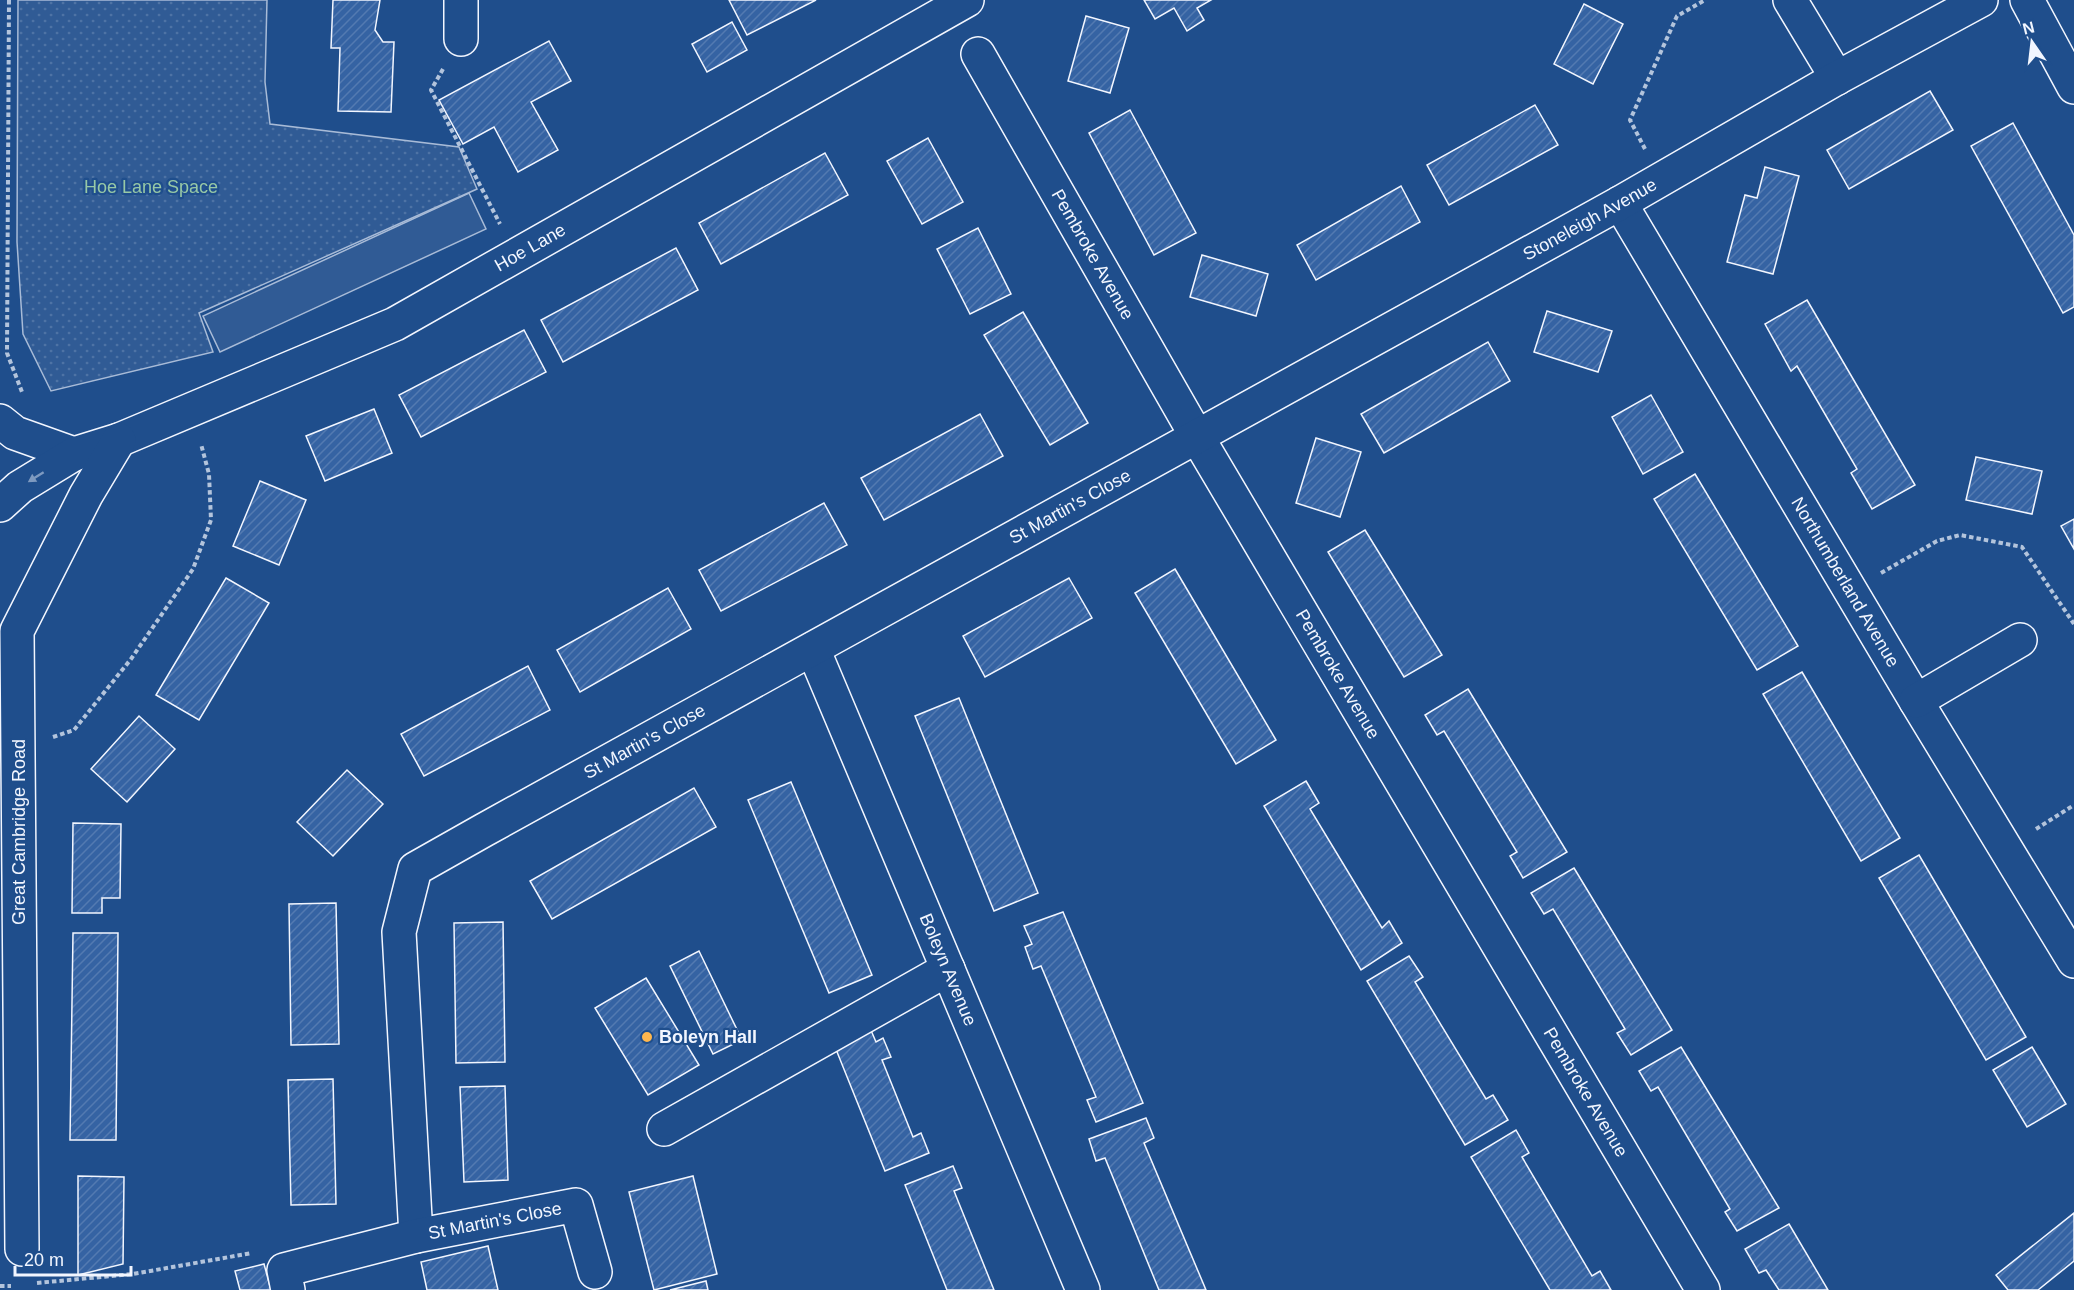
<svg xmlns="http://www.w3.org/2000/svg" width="2074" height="1290" font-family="Helvetica,sans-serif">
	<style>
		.built { fill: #305b95; stroke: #a8bbd7; stroke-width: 1.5 }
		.park { fill: url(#park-dots); stroke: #a8bbd7; stroke-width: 1.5 }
		.building { fill: url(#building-hatch); stroke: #f2f6ff; stroke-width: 1.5 }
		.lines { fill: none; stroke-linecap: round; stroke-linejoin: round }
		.minor-casing { stroke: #f2f6ff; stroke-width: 36 }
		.path { stroke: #b3c4dc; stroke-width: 4; stroke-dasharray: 4.5 3; stroke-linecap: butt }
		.minor { stroke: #1f4e8c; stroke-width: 33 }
		.oneway { fill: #7e9ac0 }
		.poi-dot { fill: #ffb74d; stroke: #1f4e8c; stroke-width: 2 }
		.labels { text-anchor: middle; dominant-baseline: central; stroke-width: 4.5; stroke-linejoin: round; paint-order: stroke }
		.park-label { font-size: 18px; fill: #97c8a6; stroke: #1f4e8c }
		.street-label { font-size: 18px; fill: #f2f6ff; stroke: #1f4e8c }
		.poi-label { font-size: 18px; font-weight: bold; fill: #f2f6ff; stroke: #1f4e8c; text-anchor: start }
	</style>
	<defs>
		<pattern id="park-dots" width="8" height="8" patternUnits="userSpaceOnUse" patternTransform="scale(1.5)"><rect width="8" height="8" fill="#305b95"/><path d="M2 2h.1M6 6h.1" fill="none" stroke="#4e73a5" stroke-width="1.8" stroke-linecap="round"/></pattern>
		<pattern id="building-hatch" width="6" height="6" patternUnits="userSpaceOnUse" patternTransform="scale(1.5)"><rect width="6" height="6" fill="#3563a3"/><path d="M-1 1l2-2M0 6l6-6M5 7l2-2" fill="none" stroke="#537ab1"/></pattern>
	</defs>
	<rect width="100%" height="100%" fill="#1f4e8c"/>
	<path class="built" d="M469,193L486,229L220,352L203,316Z"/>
	<path class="park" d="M18,0H267L265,82L270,124L459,147L477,189L199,313L213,352L51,391L23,334L17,242Z"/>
	<g class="building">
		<path d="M333,0H380L375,30L383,42H394L391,112L338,111L340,48H331Z"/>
		<path d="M729,0H816L747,35Z"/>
		<path d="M1144,0H1211L1197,8L1204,20L1187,31L1174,8L1155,19Z"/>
		<path d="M1584,4L1623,24L1593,84L1554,64Z"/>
		<path d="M1086,16L1129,28L1110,93L1068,81Z"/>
		<path d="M732,22L747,50L707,72L692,44Z"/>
		<path d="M549,41L571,81L531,102L558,150L518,172L494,127L463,144L439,100Z"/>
		<path d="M1930,91L1953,130L1849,189L1827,150Z"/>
		<path d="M1535,105L1558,145L1449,205L1427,165Z"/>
		<path d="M1130,110L1196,233L1154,255L1089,133Z"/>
		<path d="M2013,123L2074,235V307L2063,313L1971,146Z"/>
		<path d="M928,138L963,202L922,224L887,161Z"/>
		<path d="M825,153L848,195L721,264L699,223Z"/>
		<path d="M1765,167L1799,176L1773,274L1727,262L1745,195L1757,198Z"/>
		<path d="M1401,186L1420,222L1316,280L1297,245Z"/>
		<path d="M978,228L1011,294L970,314L937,249Z"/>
		<path d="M676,248L698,290L563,362L541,320Z"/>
		<path d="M1202,255L1268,274L1256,316L1190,297Z"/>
		<path d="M1807,300L1915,485L1872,509L1851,473L1857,469L1797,366L1791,371L1765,324Z"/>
		<path d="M1547,311L1612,331L1598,372L1534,352Z"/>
		<path d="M1023,312L1088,423L1050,445L984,335Z"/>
		<path d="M524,330L546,372L421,437L399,395Z"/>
		<path d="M1488,342L1510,381L1384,453L1361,414Z"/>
		<path d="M1651,395L1683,452L1643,474L1612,417Z"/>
		<path d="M374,409L392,453L325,481L306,436Z"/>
		<path d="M980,414L1003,456L884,520L861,478Z"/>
		<path d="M1316,438L1361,452L1340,517L1296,503Z"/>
		<path d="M1976,457L2042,471L2032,514L1966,500Z"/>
		<path d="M1695,474L1798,646L1757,670L1654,499Z"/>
		<path d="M260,481L306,500L279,565L233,546Z"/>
		<path d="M824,503L847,545L721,611L699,570Z"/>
		<path d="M2074,519V549L2061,526Z"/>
		<path d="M1365,530L1442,655L1404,677L1328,552Z"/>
		<path d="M1175,569L1276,740L1236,764L1135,593Z"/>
		<path d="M226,578L269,603L199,720L156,695Z"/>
		<path d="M1069,578L1092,618L985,677L963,636Z"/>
		<path d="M668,588L691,629L580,692L557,650Z"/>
		<path d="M528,666L550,710L424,776L401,734Z"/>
		<path d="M1802,672L1900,838L1861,861L1763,694Z"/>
		<path d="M1468,689L1567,852L1523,878L1510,856L1517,852L1444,731L1437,735L1425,715Z"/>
		<path d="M959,698L1038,893L994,911L915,716Z"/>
		<path d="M139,716L175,749L127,802L91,769Z"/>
		<path d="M347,770L383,804L333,856L297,822Z"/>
		<path d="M1306,781L1319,803L1310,809L1382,928L1389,921L1402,943L1361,970L1264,806Z"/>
		<path d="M791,782L872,975L829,993L748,800Z"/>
		<path d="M694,788L716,827L552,919L530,881Z"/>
		<path d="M73,823L121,824L120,898H102V913H72Z"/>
		<path d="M1919,855L2026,1037L1986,1060L1879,878Z"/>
		<path d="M1574,868L1672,1030L1631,1055L1617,1033L1625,1029L1553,909L1544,914L1531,893Z"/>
		<path d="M336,903L339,1044L291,1045L289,904Z"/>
		<path d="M1063,912L1143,1103L1096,1122L1087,1100L1096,1097L1041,966L1033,969L1025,947L1032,944L1024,926Z"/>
		<path d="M503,922L505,1062L456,1063L454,923Z"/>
		<path d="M73,933H118L116,1140H70Z"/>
		<path d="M699,951L742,1040L713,1054L670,966Z"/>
		<path d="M1409,956L1423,977L1415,982L1486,1099L1493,1095L1508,1120L1465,1145L1367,981Z"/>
		<path d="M646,978L699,1065L648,1095L595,1008Z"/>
		<path d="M870,1028L876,1042L883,1038L891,1057L882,1060L913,1137L921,1133L929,1153L885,1171L833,1042Z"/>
		<path d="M1681,1047L1779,1208L1737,1231L1725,1212L1730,1209L1658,1087L1651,1091L1639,1071Z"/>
		<path d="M2032,1047L2066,1104L2027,1127L1993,1070Z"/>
		<path d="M333,1079L336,1204L291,1205L288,1080Z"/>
		<path d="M505,1086L508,1180L464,1182L460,1087Z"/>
		<path d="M1146,1118L1154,1138L1144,1143L1206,1290H1159L1105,1158L1096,1161L1089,1139Z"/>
		<path d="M1516,1130L1529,1153L1522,1157L1592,1276L1600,1271L1611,1290H1550L1471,1157Z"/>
		<path d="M953,1166L962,1188L954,1191L994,1290H947L905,1185Z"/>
		<path d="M78,1176L124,1177L123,1264L78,1275Z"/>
		<path d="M693,1176L717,1274L654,1290L629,1192Z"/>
		<path d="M2074,1213V1261L2038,1290H2008L1996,1275Z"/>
		<path d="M1789,1224L1828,1290H1779L1766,1270L1759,1273L1745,1249Z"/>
		<path d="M488,1246L498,1290H427L421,1262Z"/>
		<path d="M264,1264L271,1290H240L235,1271Z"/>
		<path d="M706,1281L708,1290H670Z"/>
	</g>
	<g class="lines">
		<defs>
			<g id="minor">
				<path d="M1790,0L1837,78"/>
				<path d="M2027,0L2074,87"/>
				<path d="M461,39V0"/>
				<path id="s1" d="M978,54L1196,435L1703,1290"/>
				<path id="s2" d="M1620,203L1916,701L2074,961"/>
				<path d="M0,421L15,433L74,454"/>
				<path id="s3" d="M0,505L20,487L74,454L119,440L395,324L967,0"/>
				<path id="s4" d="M813,649L1083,1290"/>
				<path d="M1916,701L2020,640"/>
				<path d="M664,1129L948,969"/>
				<path id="s5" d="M416,1236L399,932L415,869L484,830L1620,203L1837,78L1981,0"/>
				<path d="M22,1249L17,631L86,495L119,440"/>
				<path id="s6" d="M288,1290L284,1270L416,1236L576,1205L595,1272"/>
			</g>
		</defs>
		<use href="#minor" class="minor-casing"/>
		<g class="path">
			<path d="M9,0L7,353L22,392"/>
			<path d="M443,69L431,90L500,224"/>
			<path d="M1645,149L1630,120L1677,16L1705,0"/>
			<path d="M1881,573L1937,541L1960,535L2022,547L2074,624"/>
			<path d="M53,737L74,730L131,659L193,569L211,520L209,474L201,444"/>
			<path d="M2036,829L2074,805"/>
			<path d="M37,1283L133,1274L252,1253"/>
			<path d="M0,1286H11"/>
		</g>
		<use href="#minor" class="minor"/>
	</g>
	<defs><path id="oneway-solid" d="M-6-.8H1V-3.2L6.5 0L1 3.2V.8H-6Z" transform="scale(1.5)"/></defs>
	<use class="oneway" href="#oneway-solid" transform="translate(36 477) rotate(148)"/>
	<circle class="poi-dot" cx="647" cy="1037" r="6"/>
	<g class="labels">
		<g class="park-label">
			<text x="151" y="187">Hoe Lane Space</text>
		</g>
		<g class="street-label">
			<text stroke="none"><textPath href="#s5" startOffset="1712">Stoneleigh Avenue</textPath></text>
			<text stroke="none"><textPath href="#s3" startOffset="592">Hoe Lane</textPath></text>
			<text stroke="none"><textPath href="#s1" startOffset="231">Pembroke Avenue</textPath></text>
			<text stroke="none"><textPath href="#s5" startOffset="1118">St Martin's Close</textPath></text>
			<text stroke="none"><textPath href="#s2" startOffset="441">Northumberland Avenue</textPath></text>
			<text stroke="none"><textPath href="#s1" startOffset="717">Pembroke Avenue</textPath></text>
			<text stroke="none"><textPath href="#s5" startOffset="632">St Martin's Close</textPath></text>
			<text transform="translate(19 832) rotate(-90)">Great Cambridge Road</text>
			<text stroke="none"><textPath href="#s4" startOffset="348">Boleyn Avenue</textPath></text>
			<text stroke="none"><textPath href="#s1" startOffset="1203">Pembroke Avenue</textPath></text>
			<text stroke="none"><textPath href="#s6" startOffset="237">St Martin's Close</textPath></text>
		</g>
		<g class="poi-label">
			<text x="659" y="1037">Boleyn Hall</text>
		</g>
	</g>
	<g transform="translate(2032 42) rotate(346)" stroke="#1f4e8c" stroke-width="4.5" paint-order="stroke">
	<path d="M0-4.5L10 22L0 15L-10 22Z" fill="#f2f6ff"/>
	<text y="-9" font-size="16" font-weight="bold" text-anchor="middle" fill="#f2f6ff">N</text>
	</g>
	<path d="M15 1266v9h116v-9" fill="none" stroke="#f2f6ff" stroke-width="3"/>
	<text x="24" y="1266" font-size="18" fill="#f2f6ff" stroke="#1f4e8c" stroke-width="4.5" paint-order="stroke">20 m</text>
</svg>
